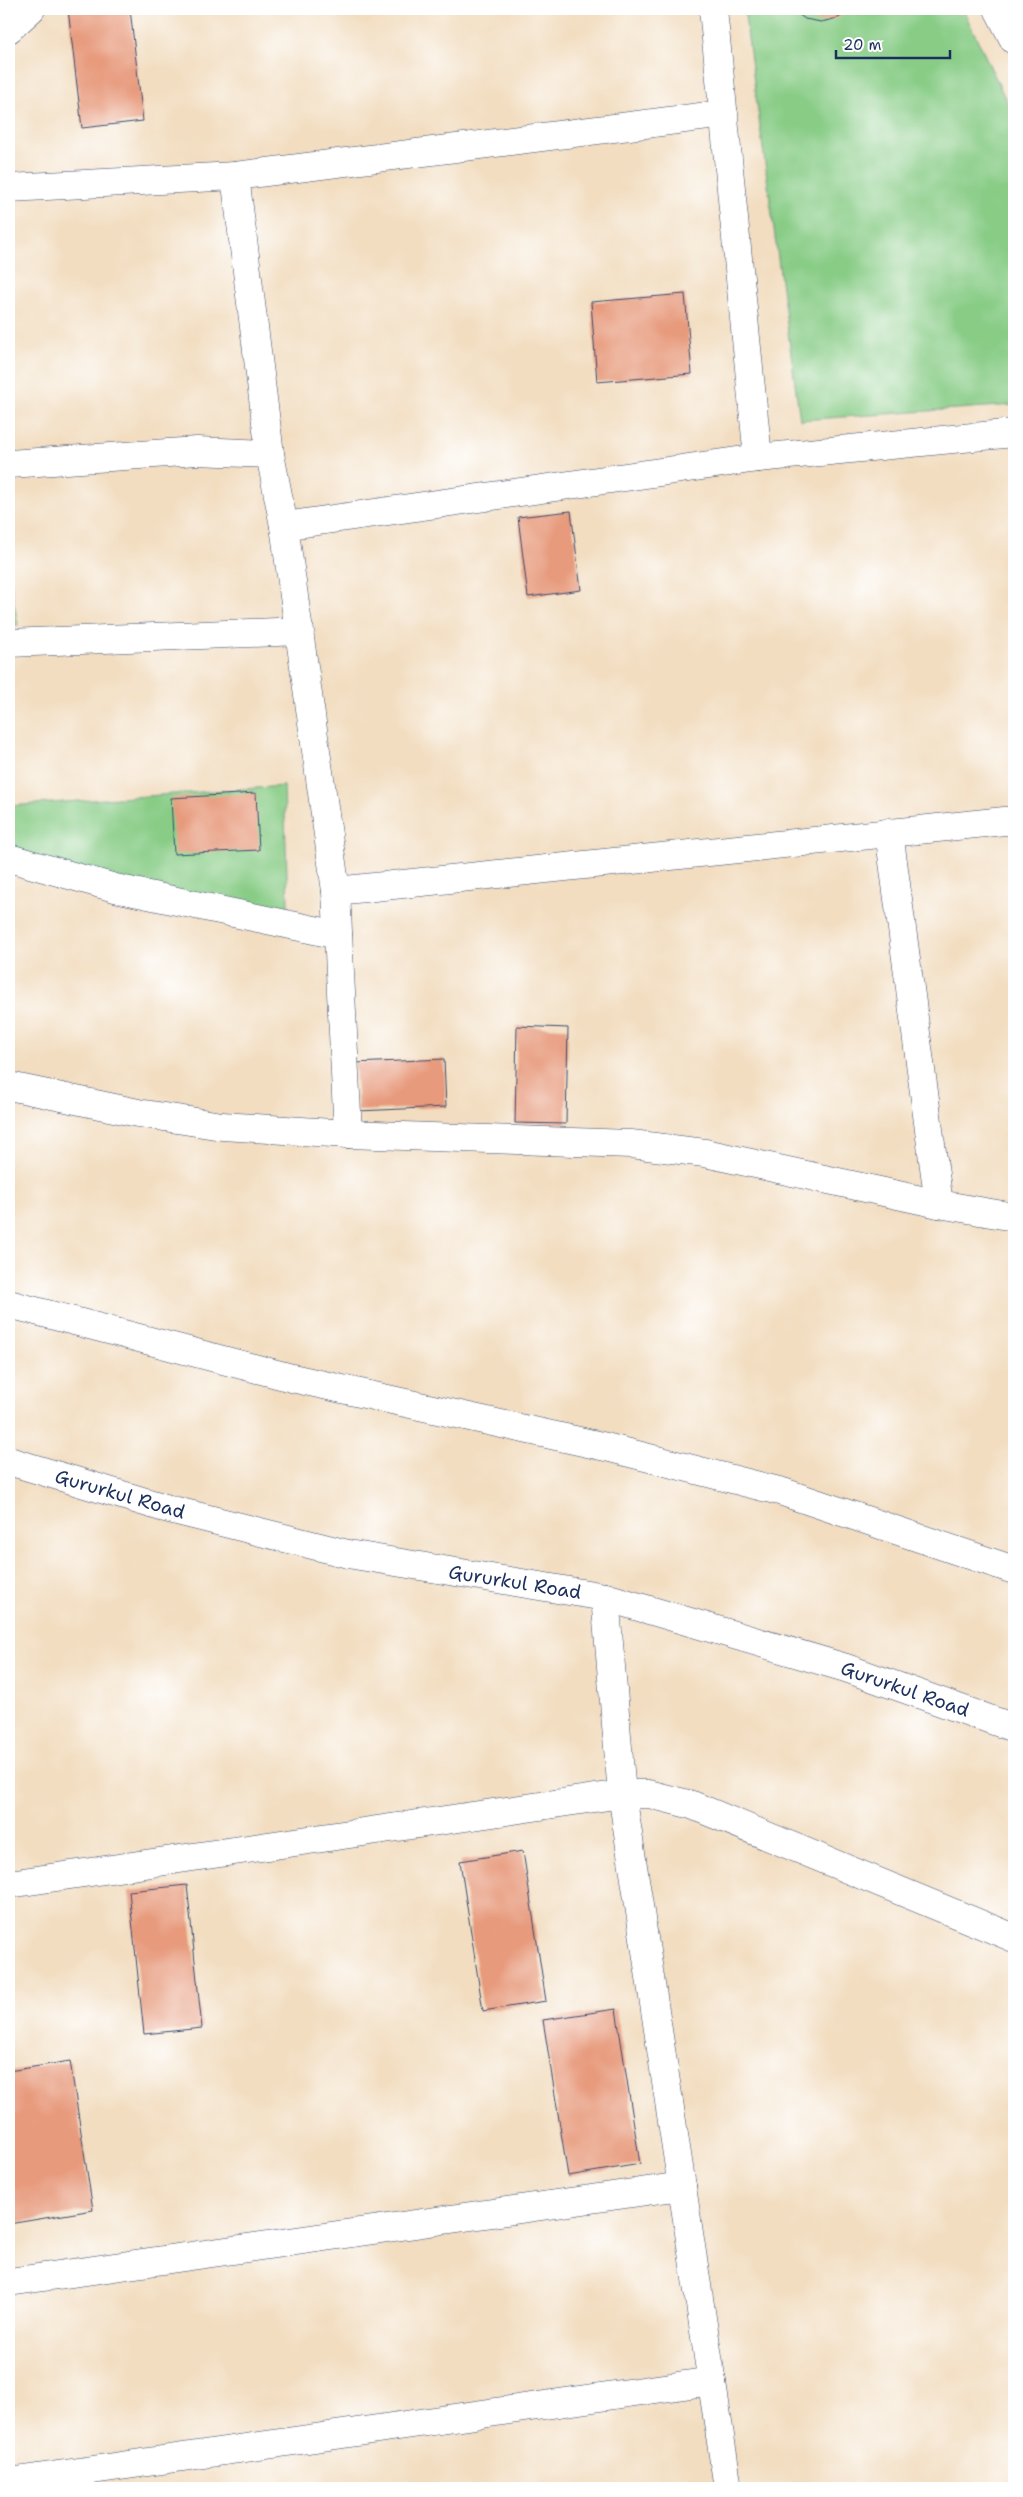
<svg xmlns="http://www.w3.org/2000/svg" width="1023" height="2497" font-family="'Shantell Sans',sans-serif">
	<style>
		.green { fill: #88cc86; stroke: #527e72 }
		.building { fill: #e79a7b }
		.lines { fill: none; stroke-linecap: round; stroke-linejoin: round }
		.minor-casing { stroke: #3b496d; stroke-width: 29 }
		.minor { stroke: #fff; stroke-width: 28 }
		.labels { text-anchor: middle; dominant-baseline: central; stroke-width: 5; stroke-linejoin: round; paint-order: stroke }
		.street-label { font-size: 19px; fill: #1b2f5e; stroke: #fff }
	</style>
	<rect width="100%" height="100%" fill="#fff"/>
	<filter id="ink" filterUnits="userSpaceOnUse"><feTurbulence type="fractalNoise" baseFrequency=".02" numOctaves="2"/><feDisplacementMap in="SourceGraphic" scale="10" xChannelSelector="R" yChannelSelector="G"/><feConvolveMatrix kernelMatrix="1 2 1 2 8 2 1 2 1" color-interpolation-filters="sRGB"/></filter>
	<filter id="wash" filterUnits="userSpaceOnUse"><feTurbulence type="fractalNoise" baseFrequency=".0096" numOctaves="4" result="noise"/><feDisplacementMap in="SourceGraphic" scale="20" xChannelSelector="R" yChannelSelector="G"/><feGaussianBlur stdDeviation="1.12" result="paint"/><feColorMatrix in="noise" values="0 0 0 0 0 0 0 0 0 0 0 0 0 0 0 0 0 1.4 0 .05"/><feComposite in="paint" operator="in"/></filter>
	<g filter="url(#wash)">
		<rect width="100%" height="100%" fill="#f2ddc0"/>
		<g class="green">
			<path d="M744,9H963L1014,117V405L800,420Z"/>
			<path d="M9,575L18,625L9,626Z"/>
			<path d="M284,786L289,934L9,853V806Z"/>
		</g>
		<g id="blocks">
			<g class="building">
				<path d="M68,9H130L143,121L82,128Z"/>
				<path d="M791,9H853L838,18L821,22L805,19Z"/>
				<path d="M685,294L692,374L597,382L591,302Z"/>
				<path d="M571,511L581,590L528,597L518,517Z"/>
				<path d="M256,793L259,850L174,854L171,798Z"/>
				<path d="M517,1026L568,1028L566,1124L515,1123Z"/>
				<path d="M444,1059L446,1107L358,1111L355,1063Z"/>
				<path d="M523,1851L546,2001L483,2011L460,1861Z"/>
				<path d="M187,1885L202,2028L144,2034L129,1891Z"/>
				<path d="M616,2009L640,2164L568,2176L543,2020Z"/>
				<path d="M70,2061L93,2210L9,2224V2071Z"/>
			</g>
		</g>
	</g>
	<g filter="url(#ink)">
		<use href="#blocks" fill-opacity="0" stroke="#3b496d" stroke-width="1"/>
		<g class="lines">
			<defs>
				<g id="minor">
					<path d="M713,9L758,458"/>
					<path d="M998,9L1014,40"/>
					<path d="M9,29L31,9"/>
					<path d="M235,176L270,454L284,526L336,891L348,1134"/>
					<path d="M9,188L235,176L724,114"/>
					<path d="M9,464L197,451L270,454"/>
					<path d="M284,526L758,458L1014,433"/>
					<path d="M9,643L300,631"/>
					<path d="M889,832L939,1204"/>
					<path d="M9,858L115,888L338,935"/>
					<path d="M336,891L1014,820"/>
					<path d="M9,1086L138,1113L222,1126L348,1134L631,1144L705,1153L939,1204L1014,1217"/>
					<path d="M9,1304L292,1378L606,1447L783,1492L1014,1570"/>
					<path d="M9,1461L165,1508L348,1554L605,1597L846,1668L1014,1728"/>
					<path d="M605,1597L622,1794L728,2488"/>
					<path d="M9,1884L622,1794H649L692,1805L1014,1938"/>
					<path d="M9,2282L682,2186"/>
					<path d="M9,2482L712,2381"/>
				</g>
			</defs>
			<use href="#minor" class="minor-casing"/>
			<use href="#minor" class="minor"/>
		</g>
	</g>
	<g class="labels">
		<g class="street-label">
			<text transform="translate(120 1494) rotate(16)">Gururkul Road</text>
			<text transform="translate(515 1582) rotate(9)">Gururkul Road</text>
			<text transform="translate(905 1689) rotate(19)">Gururkul Road</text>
		</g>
	</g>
	<rect width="1023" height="2497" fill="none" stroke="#fff" stroke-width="30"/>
	<path d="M836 50v8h114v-8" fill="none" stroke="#1b2f5e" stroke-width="2.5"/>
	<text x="843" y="50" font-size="15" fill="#1b2f5e" stroke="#ffffff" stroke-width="4" paint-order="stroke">20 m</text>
</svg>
